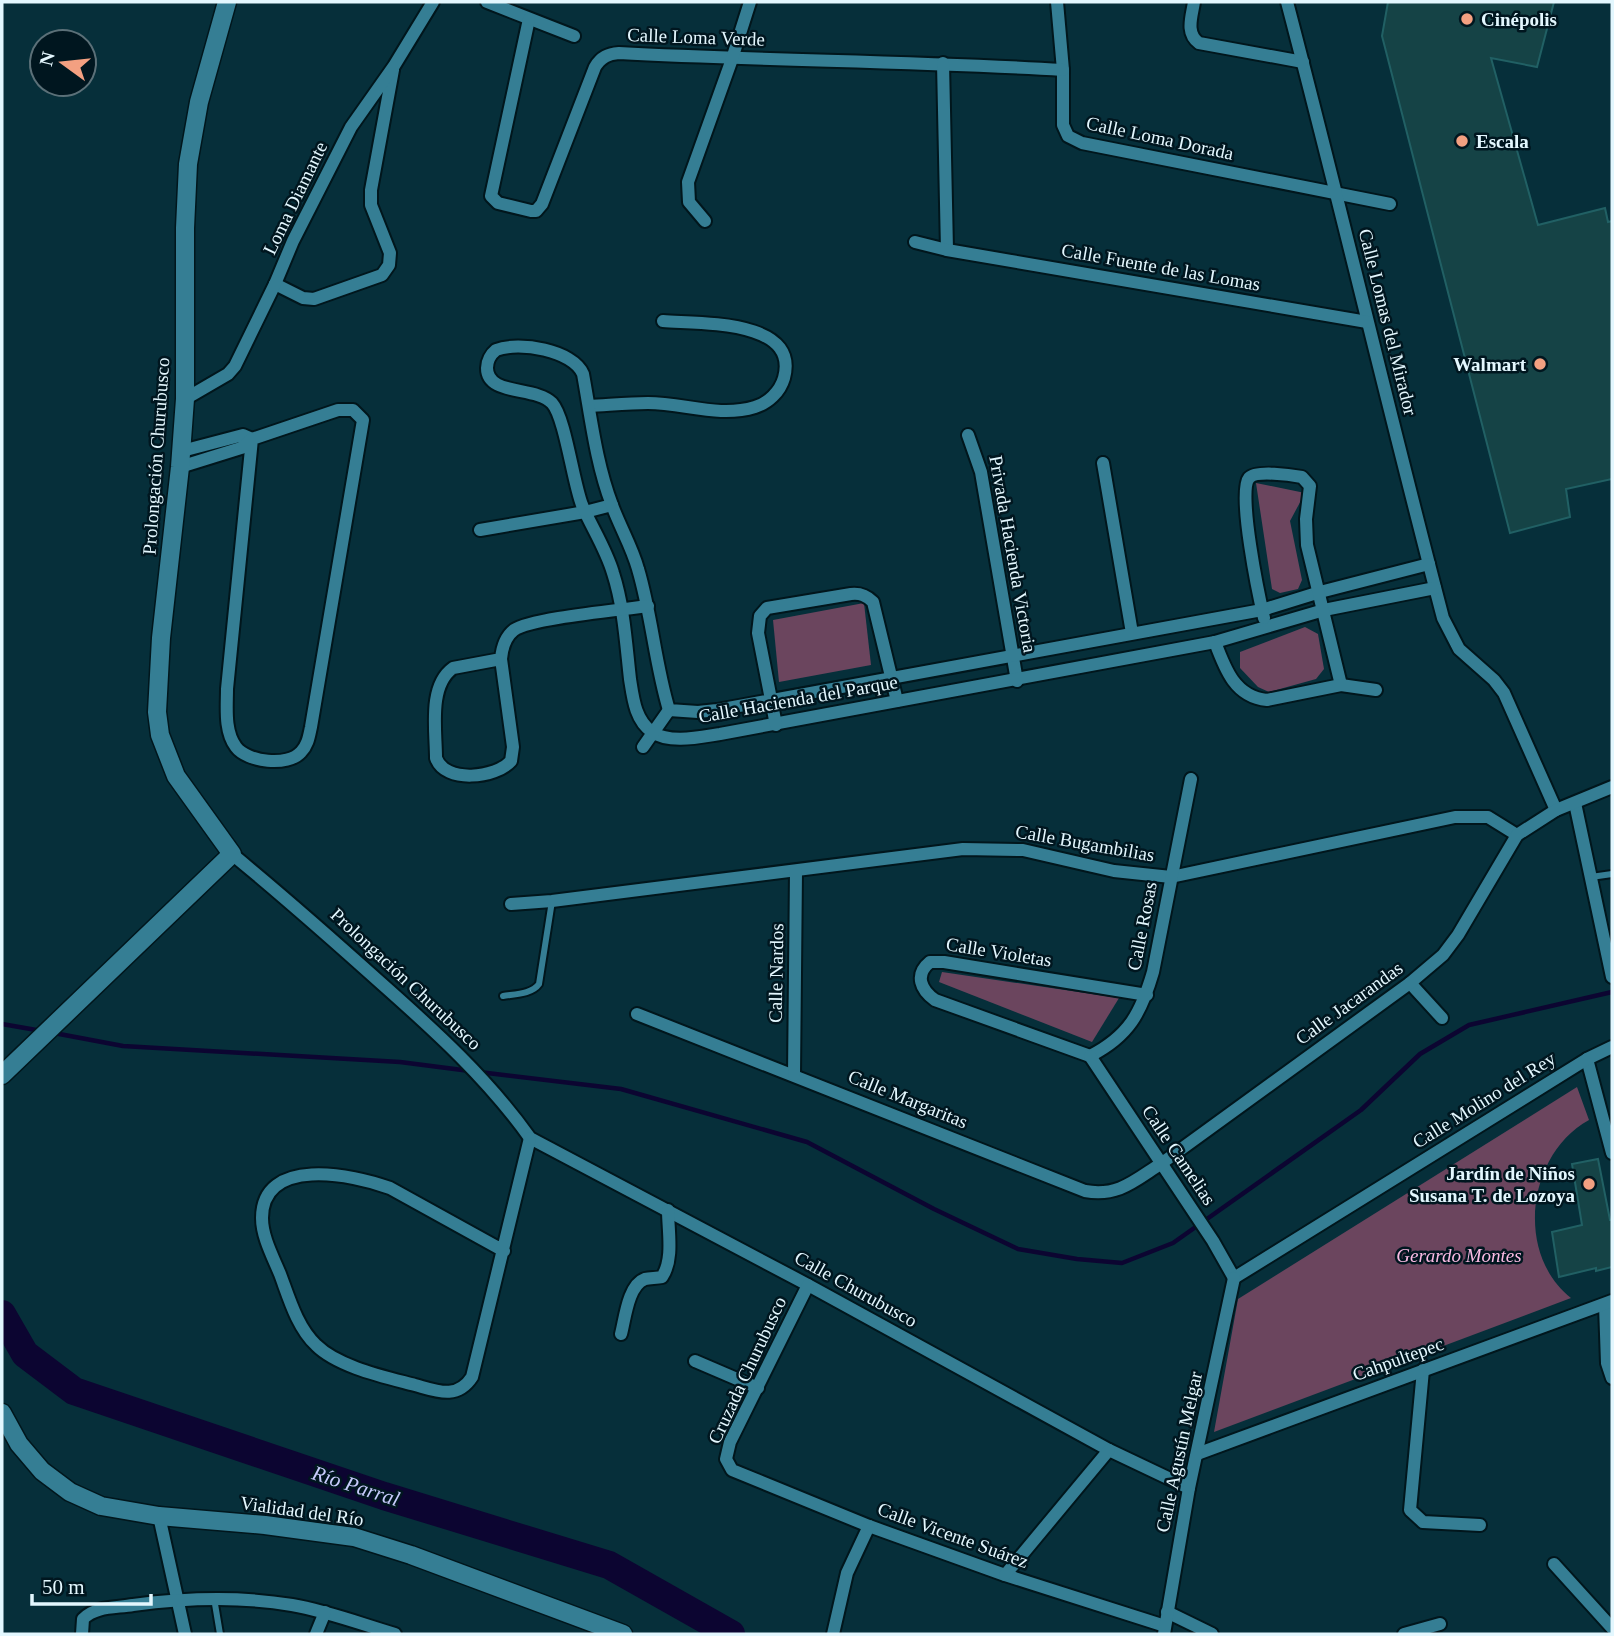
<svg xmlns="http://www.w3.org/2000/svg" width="1614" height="1636" font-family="Georgia,serif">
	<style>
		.green { fill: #6b455e }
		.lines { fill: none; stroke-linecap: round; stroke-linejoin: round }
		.stream { stroke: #0c0531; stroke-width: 4.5 }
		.river { stroke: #0c0531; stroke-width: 28 }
		.building { fill: #154346; stroke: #216064; stroke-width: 2 }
		.service-casing { stroke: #01161c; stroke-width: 10 }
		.minor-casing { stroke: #01161c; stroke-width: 16 }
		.secondary-casing { stroke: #01161c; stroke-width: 21 }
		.service { stroke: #357e94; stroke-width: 6 }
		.minor { stroke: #357e94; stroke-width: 12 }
		.secondary { stroke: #357e94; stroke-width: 18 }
		.poi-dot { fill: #f3a081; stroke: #00161f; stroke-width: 2.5 }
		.labels { text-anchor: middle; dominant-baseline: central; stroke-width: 5; stroke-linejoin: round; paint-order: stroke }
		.poi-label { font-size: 19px; font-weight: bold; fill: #e3f7fe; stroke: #00161f; text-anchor: start }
		.street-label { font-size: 19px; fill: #e3f7fe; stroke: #00161f }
		.park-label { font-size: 19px; font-style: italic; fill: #fbbbe4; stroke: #00161f }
		.water-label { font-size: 21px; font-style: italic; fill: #c7cbfc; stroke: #00161f }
	</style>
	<rect width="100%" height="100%" fill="#062f3a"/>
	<g class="green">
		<path d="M1256,483L1305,493L1290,521L1302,580L1298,589L1280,593L1272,589Z"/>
		<path d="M864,603L871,665L779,682L773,620Z"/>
		<path d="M1305,627L1318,634L1324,669L1316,679L1269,692L1258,687L1240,668V652Z"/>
		<path d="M942,972L1119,998L1092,1042L939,982Z"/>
		<path d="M1577,1087L1589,1120C1528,1153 1514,1253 1571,1298L1214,1432L1238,1299Z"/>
	</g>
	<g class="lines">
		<g class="stream">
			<path d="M2,1024L42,1031"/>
			<path d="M54,1033L123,1046L400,1062L470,1071"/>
			<path d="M479,1072L621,1089L807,1142L934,1209L1018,1249L1077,1259L1122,1263L1173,1243L1361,1110L1420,1054L1469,1025L1612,992"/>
		</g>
		<path class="river" d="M2,1314L25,1354L74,1391L384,1496L609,1565L731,1634"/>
	</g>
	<g class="building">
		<path d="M1388,2H1554L1537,67L1491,58L1538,225L1605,208L1608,222L1612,221V479L1566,489L1570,517L1510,533L1382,36Z"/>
		<path d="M1598,1159L1610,1220H1612V1267L1596,1271V1268L1559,1277L1552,1232L1582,1225L1572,1164Z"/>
	</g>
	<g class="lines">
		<defs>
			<g id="service">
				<path d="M1591,877L1612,874"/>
				<path d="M503,996C515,994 532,994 539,984L552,901"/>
				<path d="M214,1598L220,1634"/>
			</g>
			<g id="minor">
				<path d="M487,2L574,36"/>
				<path d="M1057,2L1063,70V125L1068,136L1082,143L1390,204"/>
				<path d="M1194,2C1192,16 1185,33 1199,43L1303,62"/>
				<path d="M1287,2C1341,207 1389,413 1443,618L1459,649L1494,680L1504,693L1556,810"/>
				<path d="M529,19L491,196L498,203L531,211H536L542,204L595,67C601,57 608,54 619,53C767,61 915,61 1063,70"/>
				<path d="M943,63L947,250"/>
				<path d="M705,221L689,202L688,182L732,59L750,2"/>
				<path d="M915,242L947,250L1367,322"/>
				<path d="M275,284L303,298L314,299L382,275L389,265L390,253L371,205V190L393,70"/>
				<path d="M185,399L228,374L235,366L275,284L293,241L351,127L394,66L433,2"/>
				<path d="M589,406C609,405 629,403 648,403C684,403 719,418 755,407C768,403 780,392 784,378C800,319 699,324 663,321"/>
				<path d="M968,435L981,472L1017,681"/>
				<path d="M182,451L243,435L252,439"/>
				<path d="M1103,463L1132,633"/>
				<path d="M180,467L241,448L252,439L338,410H353L363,420L311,727C309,736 308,745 301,752C288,767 247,762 236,747C224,731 227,707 227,689L252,439"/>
				<path d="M480,530L585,512L612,505"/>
				<path d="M1429,564L1320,592L1262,610L717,710L698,712L669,710C655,664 652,616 638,569C632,547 620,527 612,505C596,463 591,418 583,374C573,350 519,341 496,350C491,354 487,361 487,368C487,396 535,386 552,403C565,417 573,482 582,505C592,528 606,549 613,573C624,607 626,644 630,679C633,698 635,720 652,732C670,744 700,737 720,734L1215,642L1324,610L1435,588"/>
				<path d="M1264,618C1259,597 1237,492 1249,478C1256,470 1291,475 1302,477L1310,486L1306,519L1307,545L1341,685"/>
				<path d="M1215,642C1225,669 1235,697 1267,700L1341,685L1376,690"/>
				<path d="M501,659L453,668C428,686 436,730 436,758C445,784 496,778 511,761L513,747L501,659C502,648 505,637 514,630C531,618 622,610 648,606"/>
				<path d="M776,725L758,633L760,616L767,608L851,594C860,593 866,595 873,602L897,701"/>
				<path d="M643,747L669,710"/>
				<path d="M1575,803L1612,977"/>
				<path d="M232,854C283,896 333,940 382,984C435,1031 488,1079 530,1138L808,1285L1109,1450L1189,1488"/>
				<path d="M511,904L552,901L963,849L1023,850L1114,871L1171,877L1455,817H1488L1517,835"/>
				<path d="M1410,983L1442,1018"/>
				<path d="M637,1014L1085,1191C1119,1197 1135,1180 1162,1163L1410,983L1443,955L1458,935L1517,835L1556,810L1612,787"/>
				<path d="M1090,1056L935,1000C921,990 914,975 930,962H944L1147,995"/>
				<path d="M1090,1056C1129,1036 1141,1013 1153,972L1191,779"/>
				<path d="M1090,1056L1213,1241L1234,1278"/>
				<path d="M1587,1059L1612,1153"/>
				<path d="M794,1075L796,871"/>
				<path d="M504,1251L390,1188C352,1174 262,1156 262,1218C262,1237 273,1257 280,1274C289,1298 297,1327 316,1345C338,1367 385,1377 415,1385C437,1391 457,1400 472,1377L530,1138"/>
				<path d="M1234,1278L1587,1059L1612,1047"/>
				<path d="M808,1285L730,1442L726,1459L732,1470L869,1526L1005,1575L1165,1626"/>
				<path d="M1605,1305L1607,1363L1612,1378"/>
				<path d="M621,1334C625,1319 628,1285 645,1279C650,1278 657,1278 662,1277C674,1259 668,1231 668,1210"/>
				<path d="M695,1361L758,1388"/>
				<path d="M1423,1370L1410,1510L1423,1522L1480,1525"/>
				<path d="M1197,1454L1612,1301"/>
				<path d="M159,1516L185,1634"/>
				<path d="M1554,1564L1612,1628"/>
				<path d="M1005,1575L1109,1450"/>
				<path d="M1167,1612L1212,1634"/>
				<path d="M82,1634L83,1619C95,1606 116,1608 133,1605C186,1598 239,1596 292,1605C327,1611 361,1624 395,1634"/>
				<path d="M316,1634L325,1612"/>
				<path d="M833,1634L847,1573L869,1526"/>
				<path d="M1164,1634L1189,1488L1234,1278"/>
				<path d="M1404,1634L1440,1624"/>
			</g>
			<g id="secondary">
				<path d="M2,1075L232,854L176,776L160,735L157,712L161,638L180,467L185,399V228L188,164L199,102L227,2"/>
				<path d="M2,1413L19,1444L42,1471L70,1492L101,1506L159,1516L265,1525L354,1537L411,1555L623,1634"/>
			</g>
		</defs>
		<use href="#service" class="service-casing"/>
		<use href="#minor" class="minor-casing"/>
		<use href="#secondary" class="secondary-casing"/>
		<use href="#service" class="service"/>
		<use href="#minor" class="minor"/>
		<use href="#secondary" class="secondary"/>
	</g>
	<g class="poi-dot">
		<circle cx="1467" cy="19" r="7"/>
		<circle cx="1462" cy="141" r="7"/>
		<circle cx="1540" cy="364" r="7"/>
		<circle cx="1589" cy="1184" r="7"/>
	</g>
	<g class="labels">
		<g class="poi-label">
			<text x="1481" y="19">Cinépolis</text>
			<text x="1476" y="141">Escala</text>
			<text x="1526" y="364" text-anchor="end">Walmart</text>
			<text x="1575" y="1173" text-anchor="end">Jardín de Niños<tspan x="1575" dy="22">Susana T. de Lozoya</tspan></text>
		</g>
		<g class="street-label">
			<text transform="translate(696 37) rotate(2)">Calle Loma Verde</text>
			<text transform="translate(1160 138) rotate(12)">Calle Loma Dorada</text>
			<text transform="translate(295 198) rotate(-64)">Loma Diamante</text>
			<text transform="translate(1161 267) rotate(10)">Calle Fuente de las Lomas</text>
			<text transform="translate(1388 322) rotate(76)">Calle Lomas del Mirador</text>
			<text transform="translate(156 456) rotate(-86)">Prolongación Churubusco</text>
			<text transform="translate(1013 554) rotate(80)">Privada Hacienda Victoria</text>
			<text transform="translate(798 699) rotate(-10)">Calle Hacienda del Parque</text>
			<text transform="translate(1085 843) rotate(10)">Calle Bugambilias</text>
			<text transform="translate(1142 926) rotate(-79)">Calle Rosas</text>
			<text transform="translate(999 952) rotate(9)">Calle Violetas</text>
			<text transform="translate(776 973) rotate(-89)">Calle Nardos</text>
			<text transform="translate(406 979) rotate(43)">Prolongación Churubusco</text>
			<text transform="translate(1349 1003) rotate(-36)">Calle Jacarandas</text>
			<text transform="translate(908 1099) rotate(22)">Calle Margaritas</text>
			<text transform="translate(1484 1100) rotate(-32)">Calle Molino del Rey</text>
			<text transform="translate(1179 1155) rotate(56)">Calle Camelias</text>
			<text transform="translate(856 1289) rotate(29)">Calle Churubusco</text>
			<text transform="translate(1398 1359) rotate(-20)">Cahpultepec</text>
			<text transform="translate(747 1370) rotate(-65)">Cruzada Churubusco</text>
			<text transform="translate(1179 1452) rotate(-78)">Calle Agustín Melgar</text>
			<text transform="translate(302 1511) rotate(8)">Vialidad del Río</text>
			<text transform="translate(953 1535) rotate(20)">Calle Vicente Suárez</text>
		</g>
		<g class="park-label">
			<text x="1459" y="1255">Gerardo Montes</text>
		</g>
		<g class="water-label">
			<text transform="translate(356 1486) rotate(18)">Río Parral</text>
		</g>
	</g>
	<rect width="1614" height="1636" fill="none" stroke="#e3f7fe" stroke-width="7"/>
	<g transform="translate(63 63) rotate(285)"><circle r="33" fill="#00161f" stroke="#5b7078" stroke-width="2"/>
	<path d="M0-5L12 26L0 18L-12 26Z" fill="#f3a081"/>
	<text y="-10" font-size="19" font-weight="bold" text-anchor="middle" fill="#e3f7fe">N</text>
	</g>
	<path d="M32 1594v10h119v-10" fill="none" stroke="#e3f7fe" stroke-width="3.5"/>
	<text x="42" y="1594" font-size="21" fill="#e3f7fe" stroke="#00161f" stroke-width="5" paint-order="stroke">50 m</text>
</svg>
